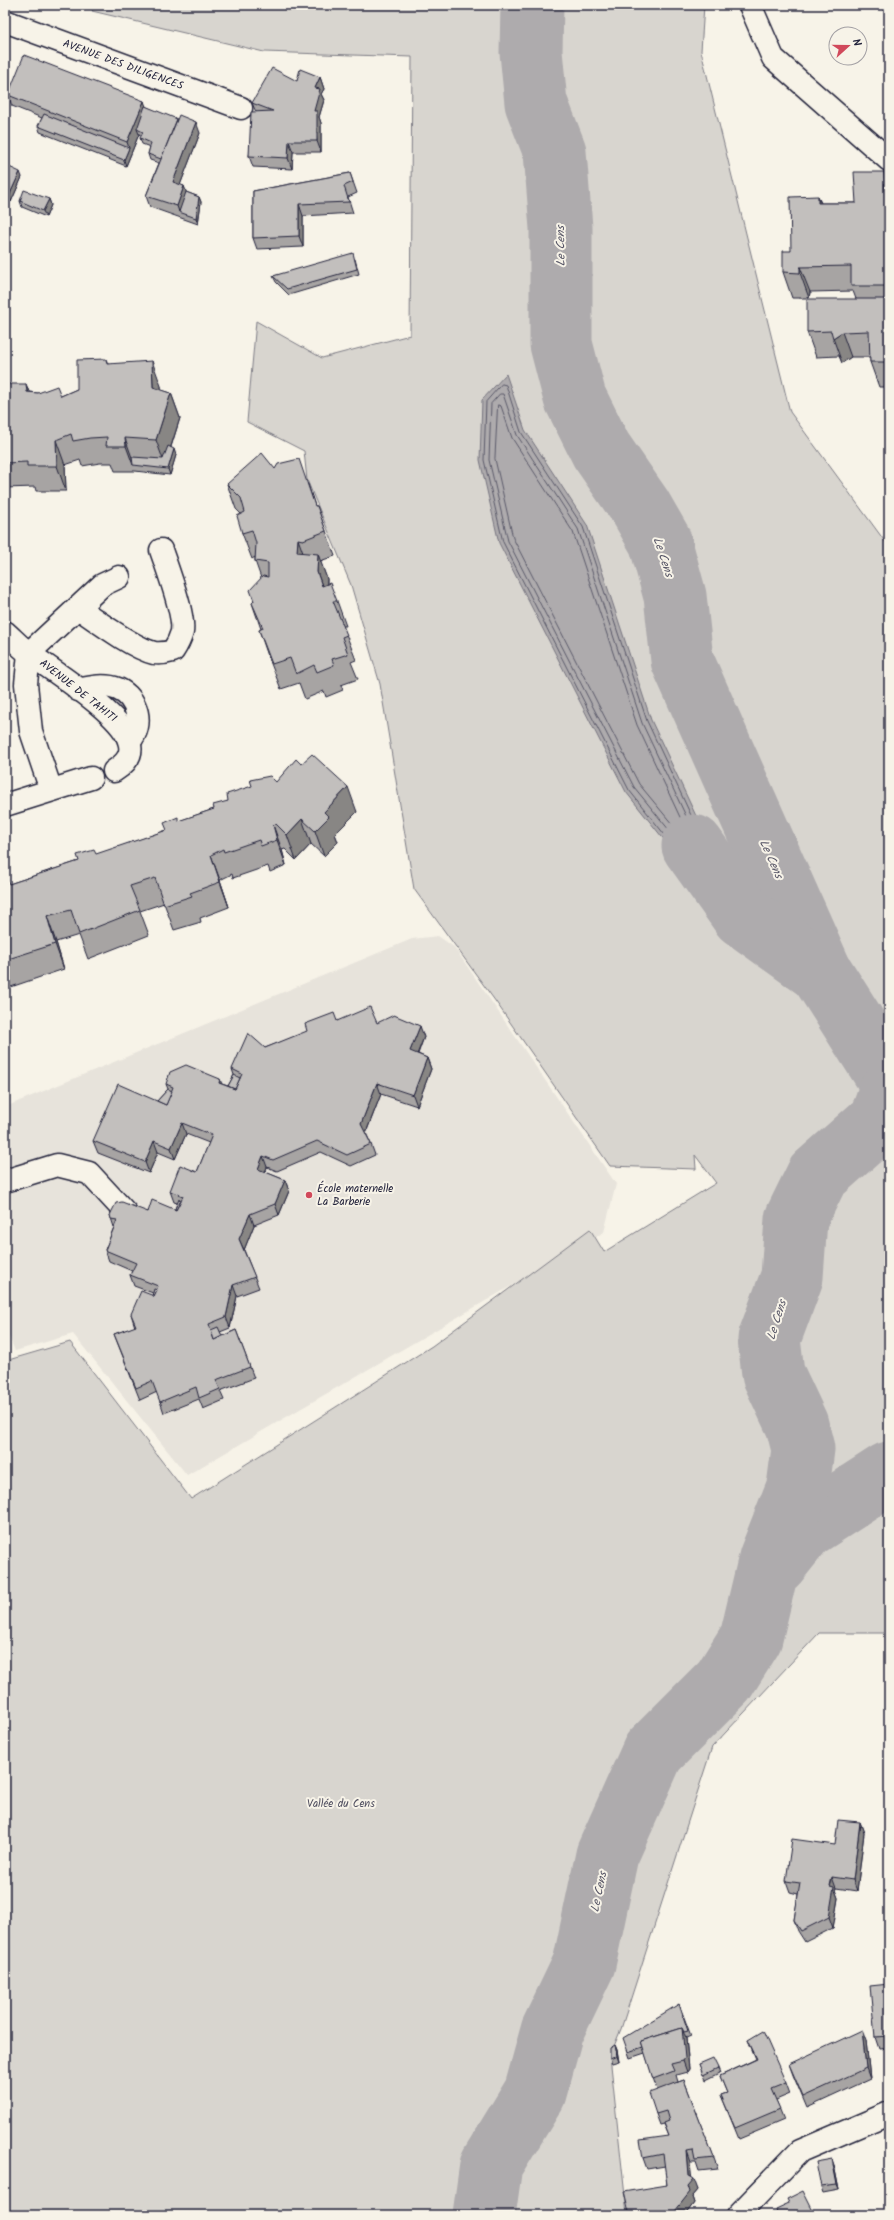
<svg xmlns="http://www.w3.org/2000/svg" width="894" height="2220" font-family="Kalam,sans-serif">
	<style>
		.built { fill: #e7e3db }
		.green { fill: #d8d5cf; stroke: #7d7c85 }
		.water { fill: #aeabad; stroke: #76747f }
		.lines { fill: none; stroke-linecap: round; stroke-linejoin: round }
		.shore { stroke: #5a5969; stroke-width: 1 }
		.river { stroke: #aeabad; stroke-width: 63 }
		.minor-casing { stroke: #22223b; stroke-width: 25 }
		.minor { stroke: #f7f3e8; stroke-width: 22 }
		.wall { fill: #a7a4a3; stroke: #22223b }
		.shaded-wall { fill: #888684; stroke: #22223b }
		.building { fill: #c2bfbd; stroke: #22223b }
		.poi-dot { fill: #d1495b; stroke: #f7f3e8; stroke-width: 1.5 }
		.labels { text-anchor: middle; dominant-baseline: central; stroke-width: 4; stroke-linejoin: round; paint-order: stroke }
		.street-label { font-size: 11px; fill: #22223b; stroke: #f7f3e8 }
		.poi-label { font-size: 11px; fill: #22223b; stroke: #f7f3e8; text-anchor: start }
		.park-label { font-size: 11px; fill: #504f60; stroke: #f7f3e8 }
		.water-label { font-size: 12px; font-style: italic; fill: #535263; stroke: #f7f3e8 }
	</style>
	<rect width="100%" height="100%" fill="#f7f3e8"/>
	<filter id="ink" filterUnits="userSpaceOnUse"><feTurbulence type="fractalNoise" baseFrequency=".025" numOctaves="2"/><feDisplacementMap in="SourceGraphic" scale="8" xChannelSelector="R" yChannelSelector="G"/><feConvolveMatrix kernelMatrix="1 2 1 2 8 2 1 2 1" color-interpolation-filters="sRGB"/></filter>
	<g filter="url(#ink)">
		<path class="built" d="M438,936L454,947L616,1184L604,1232L187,1475L73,1334L15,1351L5,1327V1107L412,939Z"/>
		<path class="green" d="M96,5H704L701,51L790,412L889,547V1633H819L712,1747L621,2029L610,2056L627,2215H5V1361L70,1342L191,1499L432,1346L590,1229L604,1252L716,1183L695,1155L696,1169L610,1166L496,1002L414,889L380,684L351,585L307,480L304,451L247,422L256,321L322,358L410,335L412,57L264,52L92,11Z"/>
		<path class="water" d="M506,374L525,430L587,525L651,720L743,916L714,902L626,792L499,543L480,460L482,400Z"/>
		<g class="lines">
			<g class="shore">
				<path d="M502,384L506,385L521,432L583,527L647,721L732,903L731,905L716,899L629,790L503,542L484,460L486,402Z"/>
				<path d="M500,394H503L517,435L578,529L642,723L720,888L719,891L634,787L508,541L489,460L491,404Z"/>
				<path d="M498,405L501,406L512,438L573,532L637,725L693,845L692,848L639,784L513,538L495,459Z"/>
			</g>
			<g class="river">
				<path d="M532,5L531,52L536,103L555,152L561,228V344L575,398L601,450L641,508L660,541L675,596L682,660L821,972L889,1079"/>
				<path d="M693,846L743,916L821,972"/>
				<path d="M776,1563L804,1528L889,1473"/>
				<path d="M484,2215L491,2165L535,2093L552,2031L584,1964L607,1855L653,1752L724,1681L751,1638L770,1558L798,1487L803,1449L797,1425L773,1374L769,1339L792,1277L796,1219L817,1176L880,1120L889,1094"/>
			</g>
			<defs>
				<g id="minor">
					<path d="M750,5L773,58L889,160"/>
					<path d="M5,21L241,108"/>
					<path d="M78,608C97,621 133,648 154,653C161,654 166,653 173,651C177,645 180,639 182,632C185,615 167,568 161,550"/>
					<path d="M5,632C13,639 21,648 30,654C54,672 122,714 129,741C134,755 125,764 114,771"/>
					<path d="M78,690C91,687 105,684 118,689C138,698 144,725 130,741"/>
					<path d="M51,790L31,731L26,684L29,653L102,585L119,577"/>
					<path d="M5,805L91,778"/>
					<path d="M5,1181L57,1165L89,1173L126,1213"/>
					<path d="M738,2215L800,2151L889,2113"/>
				</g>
			</defs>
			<use href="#minor" class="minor-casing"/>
			<use href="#minor" class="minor"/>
		</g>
		<g class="wall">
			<path d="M320,77L324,89L321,94L324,100L319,117L321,123V152H293L292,169L253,167L249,156L256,112L252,103L297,81Z"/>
			<path d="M8,95L144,101L145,106L200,133L180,185L184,186L186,192L199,197L201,202L198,224L150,207L146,196L159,163L150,160L148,154L150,147L142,144L140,138L142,136L139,134L126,166L40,132L38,126L42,118L12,106Z"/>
			<path d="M5,165L22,177L11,202L5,199Z"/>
			<path d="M884,172L889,187V387H879L870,362V357H851L842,363L839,356L816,357L807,332L856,299L853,291L810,292L809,298H792L783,272L791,251L818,196L821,203H856Z"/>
			<path d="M350,173L357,193L348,197L353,213L303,216V247L257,249L253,238V191Z"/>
			<path d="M49,199L51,205L46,217L22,207L20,201Z"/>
			<path d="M355,259L359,274L289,295L276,282L273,276Z"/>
			<path d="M106,359L108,364L161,386V390L171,393L180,418L171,447L176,455L170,475L135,471H115L112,463H100L82,466L80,460L65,465L66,491H36L35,487L5,488V393H7L26,384L29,392L61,396L77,389Z"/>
			<path d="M889,408V422L886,414Z"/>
			<path d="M275,469L308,484L315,506H317L335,556L320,561L327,579V584L337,601L346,626H343L356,660L351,662L358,679L341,685L343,690L326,697L324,691L305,699L299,683L281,689L268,656L259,630L261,629L252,603L254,602L261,578L255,561V557L252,559L242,533L241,514L236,509L227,484Z"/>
			<path d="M301,764L357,812L335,834L338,842L324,856L311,844L296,860L285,849L282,850L286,865L270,872L268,866L233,878L232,874L220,880L229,907L200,918L201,922L174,930L164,903L140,911L149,935L88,959L79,935L56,942L64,969L8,988L9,992L5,994V878L9,884L79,861L167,830L179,821L214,809L228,801L276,782Z"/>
			<path d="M337,1021L377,1023L424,1037L418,1054L427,1058L431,1069L417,1106L381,1094L366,1133L371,1144L375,1155L351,1166L321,1152L277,1171L267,1167L265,1172L285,1180L289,1191L279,1215L254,1225L244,1250L259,1288L237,1296L230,1328L220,1332L222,1336L236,1330L254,1378L220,1391L224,1400L203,1409L199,1399L164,1413L157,1392L140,1400L114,1334L135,1327L131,1314L152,1296L153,1293L134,1286L130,1275L132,1271L109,1261L105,1250L114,1227L110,1215L175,1209L177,1203L174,1202L170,1191L197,1172L209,1143L186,1134L175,1159L158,1152L149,1173L98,1153L93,1141L157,1101L168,1089L166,1084H222L228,1086L234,1075L232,1069L265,1048Z"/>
			<path d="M860,1822L864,1833L857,1891L836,1888L835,1890L838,1898L833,1928L805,1942L798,1931L794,1920L798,1894L790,1892L786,1881L835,1845Z"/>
			<path d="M889,1984V2048L879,2049L875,2037Z"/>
			<path d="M679,2004L691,2036L686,2038L689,2069L687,2072L676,2075L678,2082L684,2080L718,2169L699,2171L696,2162H690L691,2177L698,2190L692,2197L694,2203L685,2215H630L628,2209L667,2185L665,2166L647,2169L643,2158L669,2136L664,2124L660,2125L656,2114L657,2090L645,2053L630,2058L628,2052Z"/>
			<path d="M748,2040L786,2083L790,2094L776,2100L784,2120L739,2139L721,2095L727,2093L720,2076L756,2059Z"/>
			<path d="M866,2041L870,2079L807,2108L793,2075L789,2064Z"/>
			<path d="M615,2045L617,2050L619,2062L612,2064L610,2059Z"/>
			<path d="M699,2064L718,2068L720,2073L706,2080Z"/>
			<path d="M834,2165L839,2190L823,2193L821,2187Z"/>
		</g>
		<g class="shaded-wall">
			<path d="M320,77L324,89L321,94L324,100L319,117L321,123V152L317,141L314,111L315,88Z"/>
			<path d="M144,101L148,112L137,129L139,134L126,166L124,160L129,148L127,142Z"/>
			<path d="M196,122L200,133L177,193L173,182Z"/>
			<path d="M289,141L293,152L292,169L288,158Z"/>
			<path d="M20,172L22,177L11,202L9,196Z"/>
			<path d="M884,172L889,187V295L886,286Z"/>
			<path d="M184,186L188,197L179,212L177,206Z"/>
			<path d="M818,196L827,222L818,203Z"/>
			<path d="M199,197L201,202L198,224L196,218Z"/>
			<path d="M49,199L51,205L46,217L43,211Z"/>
			<path d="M299,204L303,216V247L299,236Z"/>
			<path d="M800,267L810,292L809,298L800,273Z"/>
			<path d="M842,332L851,357L842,363L833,338Z"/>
			<path d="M152,361L161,386L162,412L153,387Z"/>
			<path d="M26,384L35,409L27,392Z"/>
			<path d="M171,393L180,418L165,465L156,440Z"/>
			<path d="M125,438L134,463L133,465L126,446Z"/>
			<path d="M56,440L65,465L66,491L57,466Z"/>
			<path d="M174,449L176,455L170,475L168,469Z"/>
			<path d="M298,539L307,564L297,552Z"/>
			<path d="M318,554L327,579L326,597L317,572Z"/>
			<path d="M348,787L357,812L335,834L338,842L324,856L315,831L324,812Z"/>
			<path d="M302,819L311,844L296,860L287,835Z"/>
			<path d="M273,825L282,850L286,865L277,840Z"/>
			<path d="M211,855L220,880L229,907L220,882Z"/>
			<path d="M47,916L56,942L64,969L55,944Z"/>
			<path d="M420,1026L424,1037L414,1062L410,1051Z"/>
			<path d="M427,1058L431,1069L417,1106L413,1095Z"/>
			<path d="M220,1079L224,1090L219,1083Z"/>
			<path d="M377,1083L381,1094L365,1135L361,1124Z"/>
			<path d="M182,1123L186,1134L175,1159L171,1148Z"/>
			<path d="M154,1141L158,1152L149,1173L145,1162Z"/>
			<path d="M263,1156L267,1167L262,1180L258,1169Z"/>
			<path d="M285,1180L289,1191L279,1215L275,1204Z"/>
			<path d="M250,1214L254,1225L244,1250L239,1239Z"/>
			<path d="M233,1285L237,1296L230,1328L226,1317Z"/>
			<path d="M860,1822L864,1833L857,1891L853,1880Z"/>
			<path d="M832,1877L836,1888L835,1890L838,1898L833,1928L829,1917L830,1886Z"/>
			<path d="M682,2028L686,2039L689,2069L687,2072L683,2061Z"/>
			<path d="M862,2030L866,2041L870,2079L866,2068Z"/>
			<path d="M615,2045L617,2050L619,2062L617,2056Z"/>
			<path d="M686,2151L690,2162L692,2181L694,2179L698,2190L692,2197L694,2203L685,2215H672L688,2186V2175Z"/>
			<path d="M832,2159L834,2165L839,2190L837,2185Z"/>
		</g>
		<g class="building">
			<path d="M24,55L144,101L127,142L8,95Z"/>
			<path d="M272,68L297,81L300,69L320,77L315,88L320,89L314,111H317V141H289L288,158L249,156L251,112L273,111L252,103Z"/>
			<path d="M145,106L177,119L161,159L148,154L151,143L140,138L143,132L137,129Z"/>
			<path d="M44,114L129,148L124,160L38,126Z"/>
			<path d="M179,115L196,122L173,182L184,186L177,206L146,196Z"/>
			<path d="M5,165L20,172L9,196L5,195Z"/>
			<path d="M854,172H884L886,205V286H851V266L800,267V273L783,272V251H791L790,197L818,196V203H856Z"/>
			<path d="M350,173L353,182L344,186L349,202L299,204V236L253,238V191Z"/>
			<path d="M24,190L49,199L43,211L20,201Z"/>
			<path d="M186,192L199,197L196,218L179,212Z"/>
			<path d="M353,253L357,269L287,289L273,276Z"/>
			<path d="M807,299H889V362H870L869,331L842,332L833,338L831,331L807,332Z"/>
			<path d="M106,359L107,364L152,361L153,387L171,393L156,440L125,438L126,446H106L107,437L90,438L73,441L71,434L56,440L57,466H27V462L5,463V393H7L8,384H26L27,392L38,393L57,386L61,396L77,389V360Z"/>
			<path d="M889,408V415L886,414Z"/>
			<path d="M168,446L174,449L168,469L133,465L132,457L163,459Z"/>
			<path d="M262,453L275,469L278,464L299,459L315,506H317L326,531L303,540L298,539L297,552L318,554L317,572L322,586L330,583L337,601H333L347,635L342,637L348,654L332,659L334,665L317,672L314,665L296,674L290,658L272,664L259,630L263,628L252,603L254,601L250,590L263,576L268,577V563L255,561L256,543L252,530L242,533L237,516L245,512L241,498L227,484Z"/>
			<path d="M312,754L348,787L324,812L329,817L315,831L302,819L287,835L276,824L273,825L277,840L261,846L259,840L224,852L223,849L211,855L220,882L190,893L192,896L164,905L155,878L130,886L140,910L79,934L71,910L47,916L55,944L5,960V878L7,877L9,884L79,861L77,855L94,850L96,854L167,830L164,823L178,817V821L214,809L213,805L228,801L227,794L252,786L250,780L270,776L276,782L296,759L301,764Z"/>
			<path d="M370,1007L377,1023L394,1015L420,1026L410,1051L427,1058L413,1095L377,1083L361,1124L371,1144L347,1155L317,1141L273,1160L263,1156L258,1169L285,1180L275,1204L250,1214L239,1239L255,1277L233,1285L226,1317L209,1324L214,1340L236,1330L250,1367L216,1380L220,1389L199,1398L196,1387L160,1402L152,1381L136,1388L114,1334L136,1326L131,1314L141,1291L154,1296L158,1286L130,1275L136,1263L105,1250L117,1220L111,1219L110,1215L116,1203L122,1202L148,1212L152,1200L176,1210L183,1196L170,1191L180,1165L197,1172L212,1135L182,1123L171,1148L154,1141L145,1162L93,1141L118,1084L166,1105L173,1087L166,1084L170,1072L186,1065L220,1079L219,1083L235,1089L242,1074L232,1069L248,1033L265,1048L307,1031L305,1024L334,1013L337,1021Z"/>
			<path d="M234,1075L240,1078L235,1089L228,1086Z"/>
			<path d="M168,1089L172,1091L166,1105L157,1101Z"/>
			<path d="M179,1199L181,1200L176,1210L175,1209Z"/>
			<path d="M154,1289L157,1290L154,1296H152Z"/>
			<path d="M218,1327L222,1336L214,1340L211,1330Z"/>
			<path d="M838,1820L860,1822L853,1880L832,1877L830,1886L834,1887L829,1917L801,1931L794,1920L800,1883L786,1881L792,1839L835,1845Z"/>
			<path d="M889,1984V2036L875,2037L870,1986Z"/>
			<path d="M679,2004L688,2031L684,2032L682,2028L641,2041L643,2047L628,2052L623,2038Z"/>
			<path d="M682,2028L685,2058L683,2061L671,2064L674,2071L653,2079L641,2041Z"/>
			<path d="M862,2030L866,2068L803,2097L789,2064Z"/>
			<path d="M763,2031L786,2083L771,2089L780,2109L735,2128L721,2095L727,2093L720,2076L757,2059L748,2040Z"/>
			<path d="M615,2045L617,2056L610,2059V2048Z"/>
			<path d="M713,2058L718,2068L703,2075L699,2064Z"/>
			<path d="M684,2080L714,2158L695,2160L693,2150L686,2151L688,2175L694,2179L688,2186L690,2192L672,2215H631L628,2209L624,2192L667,2185L663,2154L643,2158L640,2140L669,2136L664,2123L669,2121L666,2111L656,2114L649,2093Z"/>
			<path d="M832,2159L837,2185L821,2187L816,2162Z"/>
			<path d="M803,2191L815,2215H778L776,2209L789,2203L787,2199Z"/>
		</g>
	</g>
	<circle class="poi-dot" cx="309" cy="1195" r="4"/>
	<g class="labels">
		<g class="street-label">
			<text transform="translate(123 65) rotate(20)">AVENUE DES DILIGENCES</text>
			<text transform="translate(78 691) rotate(38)">AVENUE DE TAHITI</text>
		</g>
		<g class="poi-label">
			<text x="317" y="1189">École maternelle<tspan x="317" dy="13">La Barberie</tspan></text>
		</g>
		<g class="park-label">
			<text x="341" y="1804">Vallée du Cens</text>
		</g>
		<g class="water-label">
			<text transform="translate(561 246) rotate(-91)">Le Cens</text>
			<text transform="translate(663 557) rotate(72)">Le Cens</text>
			<text transform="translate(771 859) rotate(66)">Le Cens</text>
			<text transform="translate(777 1320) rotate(-73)">Le Cens</text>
			<text transform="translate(599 1892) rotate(-78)">Le Cens</text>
		</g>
	</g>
	<rect width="894" height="2220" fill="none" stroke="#f7f3e8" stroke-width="20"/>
	<rect x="10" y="10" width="874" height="2200" fill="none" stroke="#22223b" stroke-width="1.5" filter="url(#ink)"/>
	<g transform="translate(848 46) rotate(69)"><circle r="19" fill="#f7f3e8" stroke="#a29fa3"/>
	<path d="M0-3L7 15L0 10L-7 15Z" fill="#d1495b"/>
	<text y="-6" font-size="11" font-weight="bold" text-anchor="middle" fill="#22223b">N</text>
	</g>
</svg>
